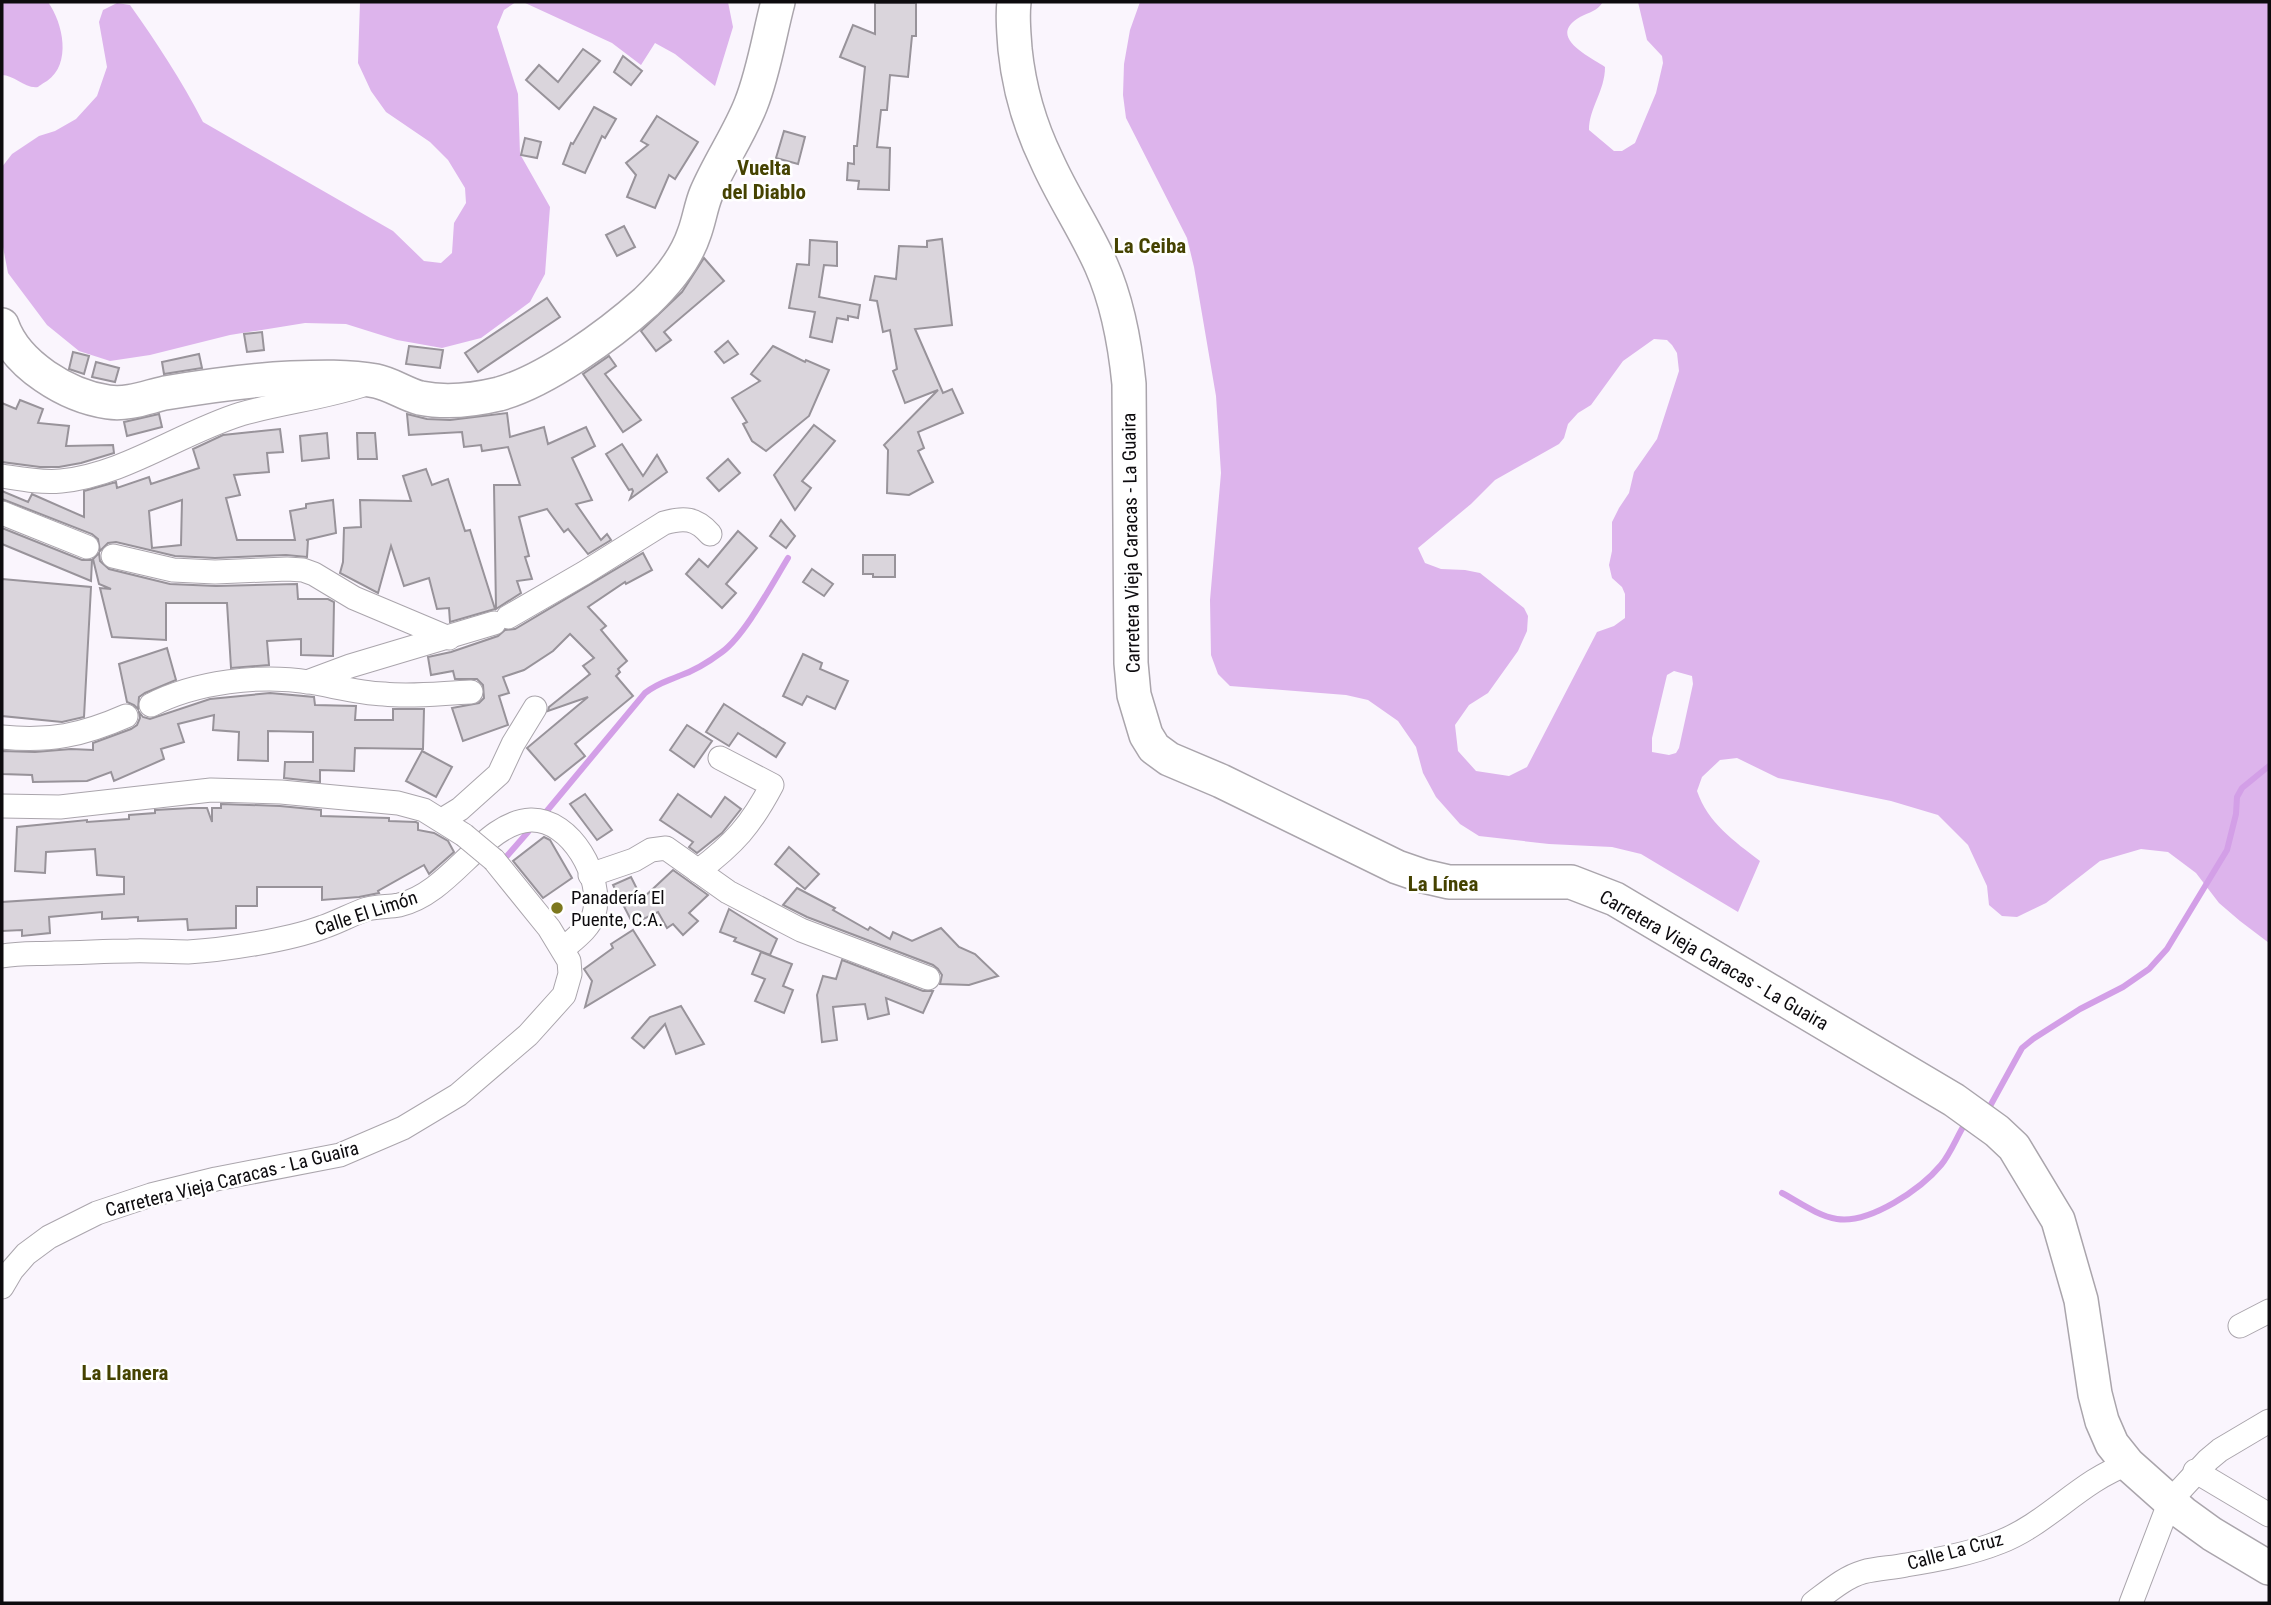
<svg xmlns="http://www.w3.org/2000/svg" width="2271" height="1605" font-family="'Roboto Condensed',sans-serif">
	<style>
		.green { fill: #ddb4ec; fill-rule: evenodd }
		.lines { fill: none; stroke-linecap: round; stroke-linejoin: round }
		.stream { stroke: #d39fe7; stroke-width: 6 }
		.building { fill: #dad5dc; stroke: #98939a; stroke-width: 2; fill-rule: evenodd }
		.minor-casing { stroke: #aaa5ac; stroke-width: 25 }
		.secondary-casing { stroke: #aaa5ac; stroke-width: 36 }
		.minor { stroke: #fff; stroke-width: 23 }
		.secondary { stroke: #fff; stroke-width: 33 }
		.minor-bridge-casing { stroke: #aaa5ac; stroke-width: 25; stroke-linecap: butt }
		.minor-bridge { stroke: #fff; stroke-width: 23 }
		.poi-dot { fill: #7d781e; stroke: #fff; stroke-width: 2.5 }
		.labels { text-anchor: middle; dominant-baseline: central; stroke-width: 5; stroke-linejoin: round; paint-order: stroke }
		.street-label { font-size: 19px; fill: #0d0b0e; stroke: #fff }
		.poi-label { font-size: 19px; fill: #0d0b0e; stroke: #fff; text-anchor: start }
		.neighbourhood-label { font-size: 21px; font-weight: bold; fill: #454200; stroke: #fff }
	</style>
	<rect width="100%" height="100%" fill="#faf5fd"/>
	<g class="green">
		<path d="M2,2H48C63,23 72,64 47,81C45,82 39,86 38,87C25,89 14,75 2,75Z"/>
		<path d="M360,2H516L504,10L497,27L518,94L520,154L550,207L545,274L530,302L481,338L442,348L397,340L346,324L305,323L230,335L150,355L110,361L79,351L47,325L8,273L2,242V167L12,154L39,136L55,131L76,119L97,96L107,67L99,22L103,10L117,3L130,5C157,43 182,81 203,122L393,231L424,261L441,263L452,253L454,223L466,203L465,188L448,160L430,142L386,112L371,91L358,63Z"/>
		<path d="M523,2H728L733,27L715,86L675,54L655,43L641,65L612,43Z"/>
		<path d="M1140,2H1603C1597,11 1590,12 1580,17C1546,37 1589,56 1605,67C1605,91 1589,108 1589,130L1614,151H1622L1635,143L1656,93L1663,63L1662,56L1647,40L1638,2H2269V943L2240,921L2219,903L2196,873L2168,852L2141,849L2100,861L2046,903L2017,917L2002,916L1989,905L1987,886L1968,845L1938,815L1891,801L1778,778L1737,758L1720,760L1702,777L1697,791C1708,823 1734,841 1760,861L1738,912L1641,854L1612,847L1549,844L1479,836L1460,824L1436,797L1423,773L1416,747L1398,721L1368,700L1346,695L1230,686L1218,674L1211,655L1210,600L1221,473L1216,396L1194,267L1187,238L1126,118L1123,95L1124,64L1130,30ZM1654,339L1667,340L1672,345L1677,353L1679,371L1657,439L1634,472L1629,493L1619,508L1612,522V551L1609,565L1612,578L1622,587L1625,594V618L1614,626L1597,632L1527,767L1509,776L1476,771L1458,751L1455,725L1469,705L1488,693L1518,651L1527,631L1528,616L1524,608L1480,573L1465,570L1441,569L1425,563L1418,548L1471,504L1495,480L1559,444L1564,438L1568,424L1578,413L1591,405L1623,361ZM1674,671L1692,676L1693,684L1679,748L1676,753L1669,755L1652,752V738L1667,675Z"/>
	</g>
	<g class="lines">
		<g class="stream">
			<path d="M546,812L645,693C658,683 665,682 679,676C694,671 710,661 722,652C745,635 772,584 788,558"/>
			<path d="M507,856L528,832"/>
			<path d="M1989,1108L2022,1048L2033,1039L2080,1009L2123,987L2149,969L2167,949L2227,850L2236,814L2237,797L2242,788L2269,766"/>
			<path d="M1782,1193C1799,1202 1818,1216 1837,1219C1870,1224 1921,1189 1941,1165C1950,1154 1956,1139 1963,1127"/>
		</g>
	</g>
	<g class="building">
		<path d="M875,3H916V36H912L908,77L890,75L887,110H881L877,147L890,148L889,190L858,189L859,181L847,180L848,163L854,164V146H857L865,67L840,57L853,25L875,34Z"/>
		<path d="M583,49L600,61L559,109L526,80L539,65L558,82Z"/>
		<path d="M623,56L642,71L631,85L614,72Z"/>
		<path d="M594,107L616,119L605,138L602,136L585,173L563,164L571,143L573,144Z"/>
		<path d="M657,116L698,142L675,179L669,175L655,208L627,197L636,175L626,163L648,145L641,141Z"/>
		<path d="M784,131L805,137L798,164L776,158Z"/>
		<path d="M525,138L541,142L537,158L521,155Z"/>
		<path d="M624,226L635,247L617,256L606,235Z"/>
		<path d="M942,239L952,325L915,329L943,393L952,389L963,413L918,432L924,448L918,451L933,482L909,495L887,493L888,450L884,445L938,390L905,403L893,371L897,369L890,330L883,332L877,301L870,300L875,276L896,279L899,246L927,247V241Z"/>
		<path d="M810,240L837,242V266L824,265L819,297L860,305L858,318L848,316V320L837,318L832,342L810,337L815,312L789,308L797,264L809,265Z"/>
		<path d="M704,258L724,281L664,332L671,340L656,351L641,331L682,292Z"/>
		<path d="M547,298L560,317L478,372L465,353Z"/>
		<path d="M262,332L264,350L247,352L244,334Z"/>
		<path d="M728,341L738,354L724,363L715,352Z"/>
		<path d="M409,346L443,350L440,368L406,364Z"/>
		<path d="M773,346L805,362L806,360L829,370L809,416L766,451L752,441L743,424L747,422L732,398L760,381L751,374Z"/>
		<path d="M73,352L89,356L84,374L69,369Z"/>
		<path d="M199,354L202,368L164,374L162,362Z"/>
		<path d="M609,356L616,366L605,374L641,420L623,432L583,374Z"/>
		<path d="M96,362L119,368L115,382L92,377Z"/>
		<path d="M20,400L43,409L38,423L69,426L66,446L113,445L114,453L81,463L59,467H40L2,462V403L16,409Z"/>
		<path d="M507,413L510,437L544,427L548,444L586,427L595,446L572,458L592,500L576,504L601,540L607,534L611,540L588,554L568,529L564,532L547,509L519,517L529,556L525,557L532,579L517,581L521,593L496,609L494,485H520L508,447L482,451L481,445L464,447L462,432L409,435L407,414L427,419L450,420Z"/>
		<path d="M159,414L162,427L127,436L124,422Z"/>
		<path d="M814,425L835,441L802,481L811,488L795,510L774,475Z"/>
		<path d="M280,429L283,452L267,453L269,472L234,475L240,495L226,498L237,540H295L290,511L306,508V504L333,500L336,533L306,540H308L307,557L286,555L215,558L175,556L116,542L108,543L100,551L98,539L92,534L2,499V491L28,502L32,494L34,495L84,517V491L116,482L117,488L149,477L151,484L199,468L193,449L223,435ZM182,500L181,545L152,548L149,511Z"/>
		<path d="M327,433L329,458L302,461L300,436Z"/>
		<path d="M357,433H375L377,459H358Z"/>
		<path d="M622,444L643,476L657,455L667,472L630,499L633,491L632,489L629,490L606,454Z"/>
		<path d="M728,459L740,473L719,491L707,478Z"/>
		<path d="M426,469L432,485L448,479L465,531L470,530L495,609L450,622L449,608L437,609L429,578L404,586L391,546L378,593L340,573L343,562L344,528L361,527L360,500L411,501L403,476Z"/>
		<path d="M781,520L795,536L786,548L770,536Z"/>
		<path d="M2,528L82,560H92L91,581L2,544Z"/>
		<path d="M738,531L757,548L726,584L736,593L722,608L686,574L699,559L708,567Z"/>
		<path d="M99,553L100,561L109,569L170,584L216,586L297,584L298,599H328L334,602L333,656L301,655V639L267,641L269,665L231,668L227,603H166V640L112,637L100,588L111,589L99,584L93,559Z"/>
		<path d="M643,553L652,570L626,584L625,582L588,607L606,626L601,630L627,661L618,669L620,672L616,676L633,696L575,744L585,756L555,780L527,748L588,697L548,711L549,707L590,674L583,666L594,658L570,634L553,651L524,670L503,677L509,693L499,696L508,725L463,741L452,708L479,703L484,698L483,685L477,679H455L453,671L431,675L428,657L451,652L498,636L505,630L515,629Z"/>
		<path d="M863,555H895V577H873V574H863Z"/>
		<path d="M812,569L833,584L824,596L803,582Z"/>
		<path d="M2,579L91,587L84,717L62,722L2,716Z"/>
		<path d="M167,648L176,680L145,693L139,697L138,709L134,705L127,702L119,664Z"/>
		<path d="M803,654L822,663L820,669L848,681L835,709L807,696L802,705L783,696Z"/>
		<path d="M270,693L314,697L315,705L356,706L355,720H393V709H424L423,749L355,748L354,771L320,770V782L284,778L285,762H313V732L268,731V761L238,760L239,732L213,730L214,715L178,724L184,742L161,749L164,759L114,781L111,772L87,781L33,782L32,775L2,774V751L35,752L71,749L93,750V743L131,729L137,725L140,718L139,712L143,717L150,719L210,699Z"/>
		<path d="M724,704L785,743L776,757L738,733L729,746L706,732Z"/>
		<path d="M687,725L712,741L694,767L670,750Z"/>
		<path d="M422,751L452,767L436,797L406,781Z"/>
		<path d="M585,794L612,830L597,840L570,804Z"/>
		<path d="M678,794L711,817L725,797L741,809L722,833L697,853L689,847L693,842L660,820Z"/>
		<path d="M221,804L280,806L321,810V816L389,818V821L416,822L418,823V830L434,833L448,841L454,852L429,874L424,865L378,891L379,893L359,897L322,900V887H257V906H236V928L188,930L187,919L138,921V917L102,919V912L49,917L50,933L22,936V930L2,931V902L124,894V877L97,875L95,849L46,852L45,873L15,871L17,827L87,820V822L129,819V815L155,813V810L191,808H207L212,822V808H221Z"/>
		<path d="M544,837L550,840L572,878L543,898L513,861Z"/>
		<path d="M789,847L819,874L805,889L775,864Z"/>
		<path d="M673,870L708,895L689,913L698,921L683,935L673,924L667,928L658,912L633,924L613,885L631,877L642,899Z"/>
		<path d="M797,888L835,908L833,910L868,930L870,927L890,939L893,932L912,941L941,928L959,947L975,954L998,976L969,985L940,984L942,975L938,969L933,965L807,917L783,905Z"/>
		<path d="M729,909L777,939L770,955L734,941L736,938L720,932Z"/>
		<path d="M633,930L655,965L585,1007L592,981L584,969L613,948L611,944Z"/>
		<path d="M761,952L792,964L783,986L793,990L784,1013L755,1001L765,979L752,974Z"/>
		<path d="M842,960L923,991H933L923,1013L886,998L889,1014L868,1019L865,1004L833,1007L837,1040L822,1042L817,995L823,976L836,979Z"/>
		<path d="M681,1006L704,1044L676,1054L665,1024L644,1048L632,1038L650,1017Z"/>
	</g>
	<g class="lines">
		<defs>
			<g id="minor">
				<path d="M2,476C21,479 41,483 61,481C124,475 180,433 241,414C283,402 325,398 366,384"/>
				<path d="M2,513L87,547"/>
				<path d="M113,556L173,570L215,572L287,569L303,570L314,574L354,598L449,638"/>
				<path d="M508,617L584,573L664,523C684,517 696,518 710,534"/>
				<path d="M307,682L350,666L494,623"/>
				<path d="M151,705C195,682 260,674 309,682C334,686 358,693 384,694C413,697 442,693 471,692"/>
				<path d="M2,737C49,742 83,735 126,716"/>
				<path d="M2,806L60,807L211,790L281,792L398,803L424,810L464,835"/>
				<path d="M442,820L460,809L499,774L513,744L535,708"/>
				<path d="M698,871C734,844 751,825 772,785L720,758"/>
				<path d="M590,875L634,860L651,850L666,848L728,892L801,930L928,978"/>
				<path d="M2,956C19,953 37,954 55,953C80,953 104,951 129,951C149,950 168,952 188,952C224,950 289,940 323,927C338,922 352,914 367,909C378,906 389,907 399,905C452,893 483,822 531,820C571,819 604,878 594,914C590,928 573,940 563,949"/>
				<path d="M2,1287L12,1270L26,1254L49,1237L97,1213L151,1195L216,1179L340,1155L403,1128L458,1095L528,1035L564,995L570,974L569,961L549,928L494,860"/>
				<path d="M2240,1326L2269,1311"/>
				<path d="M2195,1471L2269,1515"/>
				<path d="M1813,1603C1828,1592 1845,1577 1863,1572C1877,1568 1892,1568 1906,1565C1937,1560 1970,1554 2000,1542C2047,1524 2080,1481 2128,1464"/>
				<path d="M2131,1603L2170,1501L2208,1460L2220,1450L2269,1421"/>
			</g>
			<g id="secondary">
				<path d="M1014,2C1012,18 1014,33 1015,49C1019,88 1030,126 1047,161C1063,197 1085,229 1101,265C1118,303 1125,343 1129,384L1131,663L1134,695L1146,735L1154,748L1169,759L1221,781L1397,867L1423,876L1449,882H1571L1615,899L1954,1100L1997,1131L2014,1147L2058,1220L2081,1300L2095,1394L2102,1421L2112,1444L2128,1464L2183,1513L2212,1534L2269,1568"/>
				<path d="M2,325C16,365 67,396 108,402C128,405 147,397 165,393C207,386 249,380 291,378C318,377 349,376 376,381C391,384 405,394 420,398C445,403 474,400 499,394C546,381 609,335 646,302C666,283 685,261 694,234C699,221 701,206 706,194C719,163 739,135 751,104C764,71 769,36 778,2"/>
			</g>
		</defs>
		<use href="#minor" class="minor-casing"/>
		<use href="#secondary" class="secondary-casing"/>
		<use href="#minor" class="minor"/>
		<use href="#secondary" class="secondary"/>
		<defs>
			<path id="minor-bridge" d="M464,835L494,860"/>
		</defs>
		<use href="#minor-bridge" class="minor-bridge-casing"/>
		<use href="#minor-bridge" class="minor-bridge"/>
	</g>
	<circle class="poi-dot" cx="557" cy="908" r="7"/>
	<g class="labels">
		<g class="street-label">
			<text transform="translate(1131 543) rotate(-91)">Carretera Vieja Caracas - La Guaira</text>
			<text transform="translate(366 913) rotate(-18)">Calle El Limón</text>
			<text transform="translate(1714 960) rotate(30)">Carretera Vieja Caracas - La Guaira</text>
			<text transform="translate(232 1179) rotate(-14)">Carretera Vieja Caracas - La Guaira</text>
			<text transform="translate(1955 1551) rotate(-15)">Calle La Cruz</text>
		</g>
		<g class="poi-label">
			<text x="571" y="897">Panadería El<tspan x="571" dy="22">Puente, C.A.</tspan></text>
		</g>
		<g class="neighbourhood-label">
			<text x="764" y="168">Vuelta<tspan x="764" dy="24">del Diablo</tspan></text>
			<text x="1150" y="246">La Ceiba</text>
			<text x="1443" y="884">La Línea</text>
			<text x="125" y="1373">La Llanera</text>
		</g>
	</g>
	<rect width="2271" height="1605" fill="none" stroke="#0d0b0e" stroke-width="7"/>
</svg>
